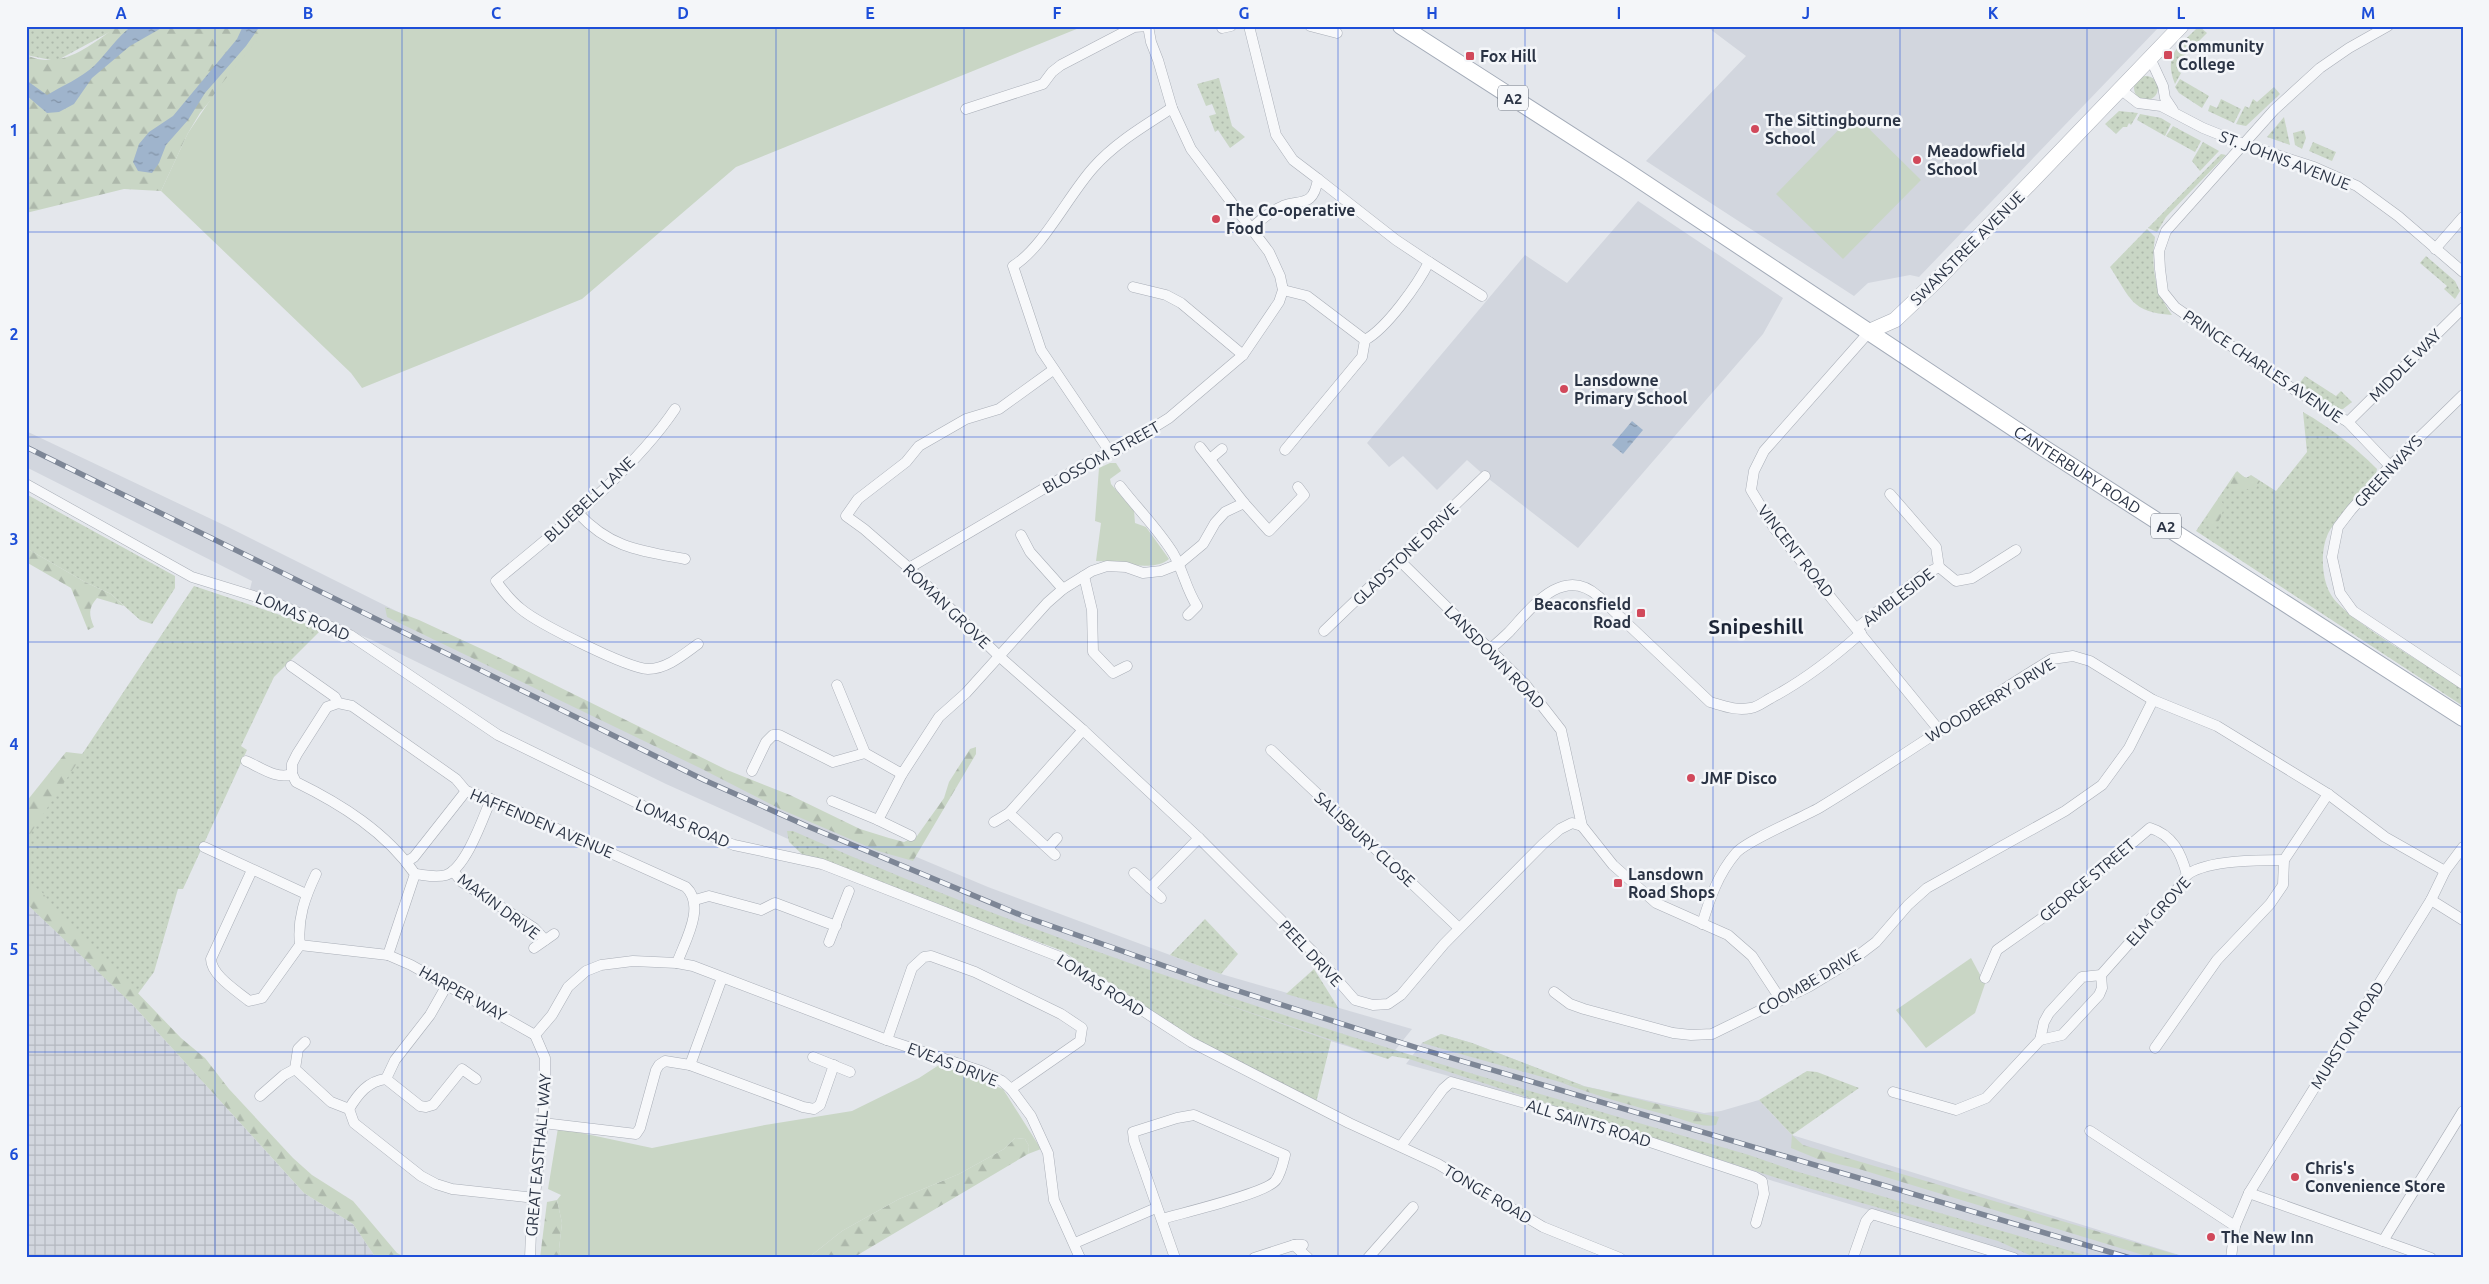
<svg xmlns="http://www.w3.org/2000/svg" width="2489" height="1284" font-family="Ubuntu,sans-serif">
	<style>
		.built { fill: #d2d6de }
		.industrial { fill: url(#industrial-grid) }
		.grass { fill: url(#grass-dots) }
		.forest { fill: url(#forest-firs) }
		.park { fill: #c9d6c5 }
		.water { fill: url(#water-ripples) }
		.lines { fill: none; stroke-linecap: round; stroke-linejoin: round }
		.street-casing { stroke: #a9aeb7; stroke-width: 11 }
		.secondary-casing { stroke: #a9aeb7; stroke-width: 16 }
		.primary-casing { stroke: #a3abb8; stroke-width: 18 }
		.street { stroke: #f7f8fa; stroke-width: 10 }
		.secondary { stroke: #fff; stroke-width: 15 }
		.primary { stroke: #fff; stroke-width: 16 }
		.rail-casing { stroke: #7d8696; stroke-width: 5.5 }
		.rail { stroke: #f4f6f9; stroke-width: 4; stroke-dasharray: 11; stroke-linecap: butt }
		.grid { fill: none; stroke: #1d4ed8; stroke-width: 1; stroke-opacity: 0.55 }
		.poi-dot { fill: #d1495b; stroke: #f4f6f9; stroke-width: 2 }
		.labels { text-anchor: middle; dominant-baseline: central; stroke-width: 5; stroke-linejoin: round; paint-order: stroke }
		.shield { fill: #f4f6f9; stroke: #676e7b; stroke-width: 1 }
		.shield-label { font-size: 15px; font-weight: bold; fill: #2b3445 }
		.poi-label { font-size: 16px; font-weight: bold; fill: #2b3445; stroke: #f4f6f9; text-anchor: start }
		.street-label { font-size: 16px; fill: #2b3445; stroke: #f4f6f9 }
		.district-label { font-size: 21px; font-weight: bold; fill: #1d2536; stroke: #f4f6f9 }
		.neatline { fill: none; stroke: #1d4ed8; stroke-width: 2 }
		.grid-label { font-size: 16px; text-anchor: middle; font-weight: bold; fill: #1d4ed8 }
	</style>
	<defs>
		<pattern id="industrial-grid" width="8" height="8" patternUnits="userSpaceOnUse" patternTransform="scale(1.25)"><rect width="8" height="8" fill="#d2d6de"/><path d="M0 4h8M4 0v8" fill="none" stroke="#b4b8c0"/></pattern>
		<pattern id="grass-dots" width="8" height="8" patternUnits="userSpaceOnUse" patternTransform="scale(1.25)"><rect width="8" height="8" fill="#c9d6c5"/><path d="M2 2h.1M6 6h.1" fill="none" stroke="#adb8ab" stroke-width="1.8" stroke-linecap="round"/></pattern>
		<pattern id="forest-firs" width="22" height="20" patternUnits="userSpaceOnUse" patternTransform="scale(1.25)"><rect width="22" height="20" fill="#c9d6c5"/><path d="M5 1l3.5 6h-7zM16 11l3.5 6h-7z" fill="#adb8ab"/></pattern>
		<pattern id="water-ripples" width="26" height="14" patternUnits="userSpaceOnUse" patternTransform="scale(1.25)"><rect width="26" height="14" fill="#9fb4cc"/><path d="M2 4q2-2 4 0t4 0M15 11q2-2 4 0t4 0" fill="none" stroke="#8293a7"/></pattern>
	</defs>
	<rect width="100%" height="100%" fill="#e4e7ec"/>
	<g class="built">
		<path d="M1706,26H2160L1919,277L1910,275L1868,283L1854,296L1646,161L1746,56Z"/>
		<path d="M1638,201L1783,298L1763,334L1578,548L1485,476L1467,460L1437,490L1403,456L1389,467L1367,443L1525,255L1567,283Z"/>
		<path d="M26,431L228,527L621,723L838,824L988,887L1221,974L1412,1029L1388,1059L1311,1035L974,917L806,847L666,784L372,640L250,589L252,581L26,467Z"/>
		<path d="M1441,1034L1472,1043L1584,1086L1704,1113L1721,1111L1759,1100L1792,1135L2189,1258H2028L1773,1181L1580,1113L1406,1064L1422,1043Z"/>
	</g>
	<path class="industrial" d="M26,903L131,1003L304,1193L353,1224L376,1258H26Z"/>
	<g class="grass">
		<path d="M26,26H121L56,61L26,55Z"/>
		<path d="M2199,26L2207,33L2181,59L2182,63L2178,71L2181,73L2175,84C2163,53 2179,47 2199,26Z"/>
		<circle cx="2146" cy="88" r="12"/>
		<path d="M1219,78L1232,126L1245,137L1230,148L1218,130L1215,132L1209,116L1216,114L1212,104L1206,106L1197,84Z"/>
		<path d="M2180,79L2209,96L2202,108L2179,93L2175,87Z"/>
		<path d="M2274,87L2280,94L2246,126L2236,124L2245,106L2249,108L2253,99L2257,102Z"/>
		<path d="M2221,99L2241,109L2234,123L2208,111L2210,105L2217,108Z"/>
		<path d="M2119,111L2138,113L2131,125L2129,123L2127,127H2123L2116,134L2105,124Z"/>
		<path d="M2140,114L2161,118L2171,124L2165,136L2137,120Z"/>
		<path d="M2284,117L2290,145L2267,137Z"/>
		<path d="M2173,126L2201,141L2195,152L2166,136Z"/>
		<path d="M2304,130L2306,138L2302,149L2295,145L2293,133Z"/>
		<path d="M2203,142L2219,151L2200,171L2192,161Z"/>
		<path d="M2313,142L2336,152L2332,161L2309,151Z"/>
		<path d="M2221,154L2226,155L2166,217L2157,232L2148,228Z"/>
		<path d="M2147,229L2155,237C2151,267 2154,290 2172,315C2131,312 2131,299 2110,267Z"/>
		<path d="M2426,256L2455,281L2460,291L2455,299L2444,289L2447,286L2420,263Z"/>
		<path d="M2305,376L2336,396L2341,391L2352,402L2343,409L2337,410L2299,384Z"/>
		<path d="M2303,412C2331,428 2354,446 2377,469L2375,479C2361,495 2341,512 2330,530C2320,546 2321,577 2330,593C2343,619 2434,669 2463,688V706L2196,531L2236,472L2246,478L2251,475L2276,491L2307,452Z"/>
		<path d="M26,494L175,576V588L152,624L140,620L111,594L85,582L26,548Z"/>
		<path d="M194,586L322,629L274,677L241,746L247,750L183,889H178L154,972L131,1003L26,903L27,837Z"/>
		<path d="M787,831H793C1103,968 1425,1061 1749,1155L1795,1171L2095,1258H2036L1998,1241L1808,1188L1409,1059L1392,1056L1388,1059L1190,992L1331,1041L1316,1103L1177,1031L1063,951L804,856L789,842Z"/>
		<path d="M1205,919L1238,954L1221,974L1170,955Z"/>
		<path d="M1314,969L1339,1009L1286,994Z"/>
		<path d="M1441,1034L1472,1043L1584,1086L1560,1082L1422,1043Z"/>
		<path d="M1807,1071L1817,1072L1859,1088L1792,1135L1759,1100Z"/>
	</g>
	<g class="forest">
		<path d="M117,26H272L200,113L188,133L161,191L124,189L26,213V55C61,71 90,46 117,26Z"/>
		<path d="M2237,471L2244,477L2260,481L2255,490H2238L2230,485Z"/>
		<path d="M2219,498L2224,505C2222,516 2220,522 2211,528L2204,523Z"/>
		<path d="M26,548L85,582L111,594L124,606L97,598C88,608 89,615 94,627L88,630L71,588L26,562Z"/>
		<path d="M385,607L419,620L486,651L727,770L790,795L860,829L889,838L904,842L917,836L944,798L949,782L970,749L976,747V754L913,861L878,851L780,809L700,768L387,617Z"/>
		<path d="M66,752L83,754L26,840V802Z"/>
		<path d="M26,882L41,891L62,917L83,936L181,1038L205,1058L229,1089L293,1158L312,1175L353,1201L397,1253L407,1258H376L353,1224L304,1193L131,1003L26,903Z"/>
		<path d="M1560,1082C1614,1090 1665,1109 1719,1117L1716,1125C1700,1128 1686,1120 1671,1116C1633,1106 1596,1096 1560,1082Z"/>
		<path d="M1792,1135L1803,1145L2188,1258H2153L1859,1169L1818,1159L1791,1148Z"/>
		<path d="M1015,1138L1025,1139L1029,1146L1028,1154L861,1253L853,1258H808L842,1231L899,1199L959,1174L1004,1149Z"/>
		<path d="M557,1200L562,1223L559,1249L561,1258H540L547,1202Z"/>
	</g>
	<g class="park">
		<path d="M269,26H1084L736,167L582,299L362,388L351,373L161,191L188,133L219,87Z"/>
		<path d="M1854,114L1921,180L1843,259L1776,194Z"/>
		<path d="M1110,463H1116L1121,471L1110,479L1111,484L1134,511L1135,523L1146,527L1169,559C1153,573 1116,561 1096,561L1101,523L1095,521L1099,468Z"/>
		<path d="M1971,958L1985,984L1975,1013L1926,1048L1896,1010Z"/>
		<path d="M939,1065L1003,1089L1041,1149L1028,1154L1029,1146L1025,1139L1015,1138L1004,1149L959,1174L899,1199L842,1231L808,1258H561L559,1249L562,1223L557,1200L561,1195L548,1189L558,1128L652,1148L765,1125L852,1111L919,1078Z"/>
	</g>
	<g class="water">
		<path d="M132,26H165L130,46L92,78L74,104L59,112L47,113L26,95V80L47,95C62,86 81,78 94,66C107,53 117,37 132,26Z"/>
		<path d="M243,26H258V29L246,46L205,93L188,120L166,145L159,163L152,173L138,171L133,162L139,144L149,132L173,116L237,39Z"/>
		<path d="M1632,421L1643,430L1623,454L1612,445Z"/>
	</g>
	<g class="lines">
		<defs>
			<g id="street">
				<path d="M1249,26L1276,135L1293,160L1318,179C1313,208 1301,199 1283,206C1271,211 1260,220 1251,229"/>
				<path d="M1310,26L1337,33"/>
				<path d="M2388,26L2349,48L2320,68L2274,110L2166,231L2159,251L2160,269L2163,292L2175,307L2293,389L2348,422L2390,466"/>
				<path d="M1222,28L1231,26"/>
				<path d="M2150,58L2163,86L2165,98L2173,110"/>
				<path d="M2120,89L2138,103L2161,106L2203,128L2243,144L2314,167L2357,186L2398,216L2463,272"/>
				<path d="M966,109L1043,84L1052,72L1061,65L1134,27L1148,26"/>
				<path d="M1318,179L1396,240L1429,262C1418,284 1387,328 1365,340"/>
				<path d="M2435,249L2463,217"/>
				<path d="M1429,262L1482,296"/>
				<path d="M1133,287L1166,295L1181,303L1243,355"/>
				<path d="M1283,290L1307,296L1365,340"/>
				<path d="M1870,331L1764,451L1754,471L1751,490L1774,528L1939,730"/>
				<path d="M1053,370L999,409L966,419L919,446L906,462L858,499L846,516L864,529L909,568L1000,657L1083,730L1199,838L1313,952L1355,1000L1373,1005L1388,1004L1401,995L1444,944L1543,844L1560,829L1572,823L1582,826"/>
				<path d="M2463,395L2390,466L2351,510L2338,527L2332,557L2340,593L2353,611L2463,684"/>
				<path d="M675,409C632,473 556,531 496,581C503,591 511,601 521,609C539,624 627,668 648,669C667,669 684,654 698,644"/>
				<path d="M2348,422L2463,308"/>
				<path d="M1285,450L1362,357L1365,340"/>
				<path d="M1110,452L1041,350L1013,266C1042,249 1068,196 1093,168C1115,143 1144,126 1172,108"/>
				<path d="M1210,459L1222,449"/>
				<path d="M26,484L192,577L276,603L350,635L498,735L674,821L734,845L822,864L1060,957L1191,1042L1349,1123L1438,1164L1543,1227L1620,1258"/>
				<path d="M1120,486C1137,508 1158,529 1173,553C1183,570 1186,589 1197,606L1188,615"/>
				<path d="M1890,494L1936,547L1939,567"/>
				<path d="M1244,503L1269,531L1304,495L1298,487"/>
				<path d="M578,513C610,548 641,551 685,559"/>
				<path d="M1021,535L1030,552L1063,589"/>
				<path d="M1398,559L1525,684L1561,730L1582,826L1613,865L1656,903L1728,935L1752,956L1781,1000"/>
				<path d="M909,568L1094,459L1119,449L1169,418L1243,355L1279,302L1283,290L1280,276L1269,252L1191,149L1172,108L1158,60L1151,42L1148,26"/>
				<path d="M1084,576L1092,610L1093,652L1113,673L1127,666"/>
				<path d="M1857,628L1923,575L1939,567L1956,581L1972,578L2016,550"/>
				<path d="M1324,631L1485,476"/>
				<path d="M1489,650C1496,644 1503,638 1509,632C1532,607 1563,565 1598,596L1710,702C1724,706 1736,711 1751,708C1758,707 1765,701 1771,698C1805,680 1833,658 1861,633"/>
				<path d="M291,666L335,697L338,703L352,706L456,779L466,791L491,799L686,887C706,906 685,941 677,963"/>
				<path d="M837,685L865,753L902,774L939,717L966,693L1047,603L1063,589L1092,571L1107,566L1126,567L1143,573L1161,571L1179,564L1203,544L1215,523L1225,512L1244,503L1200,447"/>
				<path d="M338,703L327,707L297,754L292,764V774L296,782C341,804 386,832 415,874L388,955"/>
				<path d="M1271,750L1459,928"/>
				<path d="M246,761C260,767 277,780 292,774"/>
				<path d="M752,771L766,742L773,735H779L833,762L865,753"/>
				<path d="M832,801L878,820L902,774"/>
				<path d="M1009,813L1055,855"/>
				<path d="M878,820L911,836"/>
				<path d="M994,822L1009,813L1083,730"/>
				<path d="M204,847L306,894"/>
				<path d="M1048,848L1057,838"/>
				<path d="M406,862L414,857L466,791"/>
				<path d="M252,870L211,959C211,975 237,991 249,1001L262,998L300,945C297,919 305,897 316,874"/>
				<path d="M453,871L462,882L534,928L545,940"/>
				<path d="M1134,873L1161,898"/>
				<path d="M415,874C425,875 436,878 446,875C466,868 483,818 491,799"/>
				<path d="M1150,888L1199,838"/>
				<path d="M695,900L709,896L761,910L775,903L836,926"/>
				<path d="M2431,900L2463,920"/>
				<path d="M1702,924C1710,898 1718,874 1736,853C1746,841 1801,818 1819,808C1898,760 1973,707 2052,659L2073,656L2090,661L2153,700L2217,726L2328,794L2385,837L2445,871"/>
				<path d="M829,942L849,891"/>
				<path d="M300,945L388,955L411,965L535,1035"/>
				<path d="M534,948L554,934"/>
				<path d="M1985,978L1997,950L2055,909L2150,828C2173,835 2181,853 2187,875"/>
				<path d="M1554,992L1570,1004L1584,1009L1673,1033L1691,1035L1712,1034L1810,986L1851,961L1876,942L1908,905L1927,888L2065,811L2102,785L2129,748L2153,700"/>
				<path d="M887,1040L912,968L924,957L931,956L975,972L1061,1014L1082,1028L1080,1041L1011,1089"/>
				<path d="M2040,1040L2062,1035L2099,995L2102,988L2101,975"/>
				<path d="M305,1042L298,1049L295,1069L331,1102L349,1109"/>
				<path d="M2155,1048L2217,960L2270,904L2283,885L2284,860L2328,794"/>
				<path d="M813,1057L850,1072"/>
				<path d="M690,1065L722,978"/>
				<path d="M386,1079L395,1060L430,1015L447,985"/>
				<path d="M1893,1092L1956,1110L1986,1098L2040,1040L2044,1022L2049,1013L2082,977L2101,975L2179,887C2182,883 2184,877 2188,874C2209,860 2259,860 2284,860"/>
				<path d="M260,1096L284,1075L295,1069"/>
				<path d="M349,1109L354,1123L421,1176L436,1184L452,1189L535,1198"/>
				<path d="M349,1109C358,1094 368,1081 386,1079L420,1106L426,1107L433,1105L462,1069L476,1079"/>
				<path d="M543,1123L636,1134L640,1128L656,1070L659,1065L665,1061L690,1065L803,1107L814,1109L820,1105L834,1065"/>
				<path d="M2090,1131L2235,1226"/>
				<path d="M1401,1146L1443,1089L1451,1082L1581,1119L1755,1177L1762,1181L1764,1194L1756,1223"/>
				<path d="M2249,1193L2431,1258"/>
				<path d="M1162,1219C1182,1213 1268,1193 1276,1180C1281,1173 1283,1163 1285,1155L1194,1115L1177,1118L1133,1132L1134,1141L1175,1258"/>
				<path d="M2383,1241L2463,1111"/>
				<path d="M1075,1243L1156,1208"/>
				<path d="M1294,1245L1308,1258"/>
				<path d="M1854,1255L1866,1221L1872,1214L2014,1258"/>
				<path d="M530,1258L531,1232L543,1123L545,1077V1058L535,1035L552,1015L568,987L586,971L601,965L633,961L677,963L693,966L887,1040L981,1071L1002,1081L1011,1089L1031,1116L1048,1153L1054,1200L1080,1258"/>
				<path d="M1254,1258L1294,1245H1303"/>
				<path d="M1368,1258L1413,1207"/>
				<path d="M2231,1258L2235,1226L2249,1193L2431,900L2445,871L2463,847"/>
			</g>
			<path id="secondary" d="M1870,331L1895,320L1937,280L2181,26"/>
			<g id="primary">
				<path id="s1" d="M1401,26L1625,170L2042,447L2463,718"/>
			</g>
		</defs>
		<use href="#street" class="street-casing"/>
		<use href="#secondary" class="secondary-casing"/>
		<use href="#primary" class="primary-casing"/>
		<use href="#street" class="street"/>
		<use href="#secondary" class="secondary"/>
		<use href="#primary" class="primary"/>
		<defs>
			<path id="rail" d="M26,447L704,780L807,826L1023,916L1207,981L1421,1049L2130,1258"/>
		</defs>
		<use href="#rail" class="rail-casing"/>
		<use href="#rail" class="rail"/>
	</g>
	<path class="grid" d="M215,26V1258M402,26V1258M589,26V1258M776,26V1258M964,26V1258M1151,26V1258M1338,26V1258M1525,26V1258M1713,26V1258M1900,26V1258M2087,26V1258M2274,26V1258M26,232H2463M26,437H2463M26,642H2463M26,847H2463M26,1052H2463"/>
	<g class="poi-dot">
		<rect x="2163" y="50" width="10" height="10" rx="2.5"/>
		<rect x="1465" y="51" width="10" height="10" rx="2.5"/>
		<circle cx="1755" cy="129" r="5"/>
		<circle cx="1917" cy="160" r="5"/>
		<circle cx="1216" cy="219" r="5"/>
		<circle cx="1564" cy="389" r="5"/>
		<rect x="1636" y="608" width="10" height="10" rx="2.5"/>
		<circle cx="1691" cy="778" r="5"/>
		<rect x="1613" y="878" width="10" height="10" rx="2.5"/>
		<circle cx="2295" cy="1177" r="5"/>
		<circle cx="2211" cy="1237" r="5"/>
	</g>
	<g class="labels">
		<g class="shield">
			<rect x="1498" y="85.5" width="30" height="25" rx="4"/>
			<rect x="2151" y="513.5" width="30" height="25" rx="4"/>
		</g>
		<g class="shield-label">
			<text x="1513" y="98">A2</text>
			<text x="2166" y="526">A2</text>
		</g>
		<g class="poi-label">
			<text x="2178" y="46">Community<tspan x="2178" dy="18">College</tspan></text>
			<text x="1480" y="56">Fox Hill</text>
			<text x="1765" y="120">The Sittingbourne<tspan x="1765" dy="18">School</tspan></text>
			<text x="1927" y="151">Meadowfield<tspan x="1927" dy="18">School</tspan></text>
			<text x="1226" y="210">The Co-operative<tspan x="1226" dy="18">Food</tspan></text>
			<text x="1574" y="380">Lansdowne<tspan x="1574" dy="18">Primary School</tspan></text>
			<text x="1631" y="604" text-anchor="end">Beaconsfield<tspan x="1631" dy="18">Road</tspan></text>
			<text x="1701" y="778">JMF Disco</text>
			<text x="1628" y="874">Lansdown<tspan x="1628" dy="18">Road Shops</tspan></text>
			<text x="2305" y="1168">Chris's<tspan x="2305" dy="18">Convenience Store</tspan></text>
			<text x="2221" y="1237">The New Inn</text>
		</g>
		<g class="street-label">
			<text transform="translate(2285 160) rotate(21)">ST. JOHNS AVENUE</text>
			<text transform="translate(1967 248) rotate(-45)">SWANSTREE AVENUE</text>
			<text transform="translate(2405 365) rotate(-45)">MIDDLE WAY</text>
			<text transform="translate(2263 366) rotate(34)">PRINCE CHARLES AVENUE</text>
			<text transform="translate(1101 457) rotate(-29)">BLOSSOM STREET</text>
			<text stroke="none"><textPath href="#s1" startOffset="809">CANTERBURY ROAD</textPath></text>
			<text transform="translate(2388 471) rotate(-47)">GREENWAYS</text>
			<text transform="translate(589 499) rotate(-43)">BLUEBELL LANE</text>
			<text transform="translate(1796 551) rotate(52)">VINCENT ROAD</text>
			<text transform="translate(1405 554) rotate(-44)">GLADSTONE DRIVE</text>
			<text transform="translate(1898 597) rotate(-37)">AMBLESIDE</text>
			<text transform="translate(947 606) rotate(44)">ROMAN GROVE</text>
			<text transform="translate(303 616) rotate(23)">LOMAS ROAD</text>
			<text transform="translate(1495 657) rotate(46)">LANSDOWN ROAD</text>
			<text transform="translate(1990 700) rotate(-31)">WOODBERRY DRIVE</text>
			<text transform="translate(542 823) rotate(23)">HAFFENDEN AVENUE</text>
			<text transform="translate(683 823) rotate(23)">LOMAS ROAD</text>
			<text transform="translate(1365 839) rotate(43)">SALISBURY CLOSE</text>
			<text transform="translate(2087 880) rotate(-40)">GEORGE STREET</text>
			<text transform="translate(499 906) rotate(37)">MAKIN DRIVE</text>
			<text transform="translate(2158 911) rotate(-48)">ELM GROVE</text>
			<text transform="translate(1311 953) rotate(47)">PEEL DRIVE</text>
			<text transform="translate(1809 982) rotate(-30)">COOMBE DRIVE</text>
			<text transform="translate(1101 985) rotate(33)">LOMAS ROAD</text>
			<text transform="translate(463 993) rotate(29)">HARPER WAY</text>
			<text transform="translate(2347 1035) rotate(-58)">MURSTON ROAD</text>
			<text transform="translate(953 1064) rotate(21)">EVEAS DRIVE</text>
			<text transform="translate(1589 1123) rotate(17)">ALL SAINTS ROAD</text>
			<text transform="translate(538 1155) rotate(-85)">GREAT EASTHALL WAY</text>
			<text transform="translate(1488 1194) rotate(31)">TONGE ROAD</text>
		</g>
		<g class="district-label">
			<text x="1756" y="626">Snipeshill</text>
		</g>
	</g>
	<rect width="2489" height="1284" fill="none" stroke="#f4f6f9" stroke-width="55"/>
	<rect x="28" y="28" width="2434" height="1228" class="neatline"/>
	<g class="grid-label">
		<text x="121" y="19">A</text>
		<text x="308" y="19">B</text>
		<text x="496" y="19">C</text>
		<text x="683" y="19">D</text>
		<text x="870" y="19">E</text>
		<text x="1057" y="19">F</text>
		<text x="1244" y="19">G</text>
		<text x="1432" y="19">H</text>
		<text x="1619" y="19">I</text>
		<text x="1806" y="19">J</text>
		<text x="1993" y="19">K</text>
		<text x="2181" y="19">L</text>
		<text x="2368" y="19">M</text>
		<text x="14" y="136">1</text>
		<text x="14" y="340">2</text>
		<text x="14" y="545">3</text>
		<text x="14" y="750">4</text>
		<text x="14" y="955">5</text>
		<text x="14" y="1160">6</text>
	</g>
</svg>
